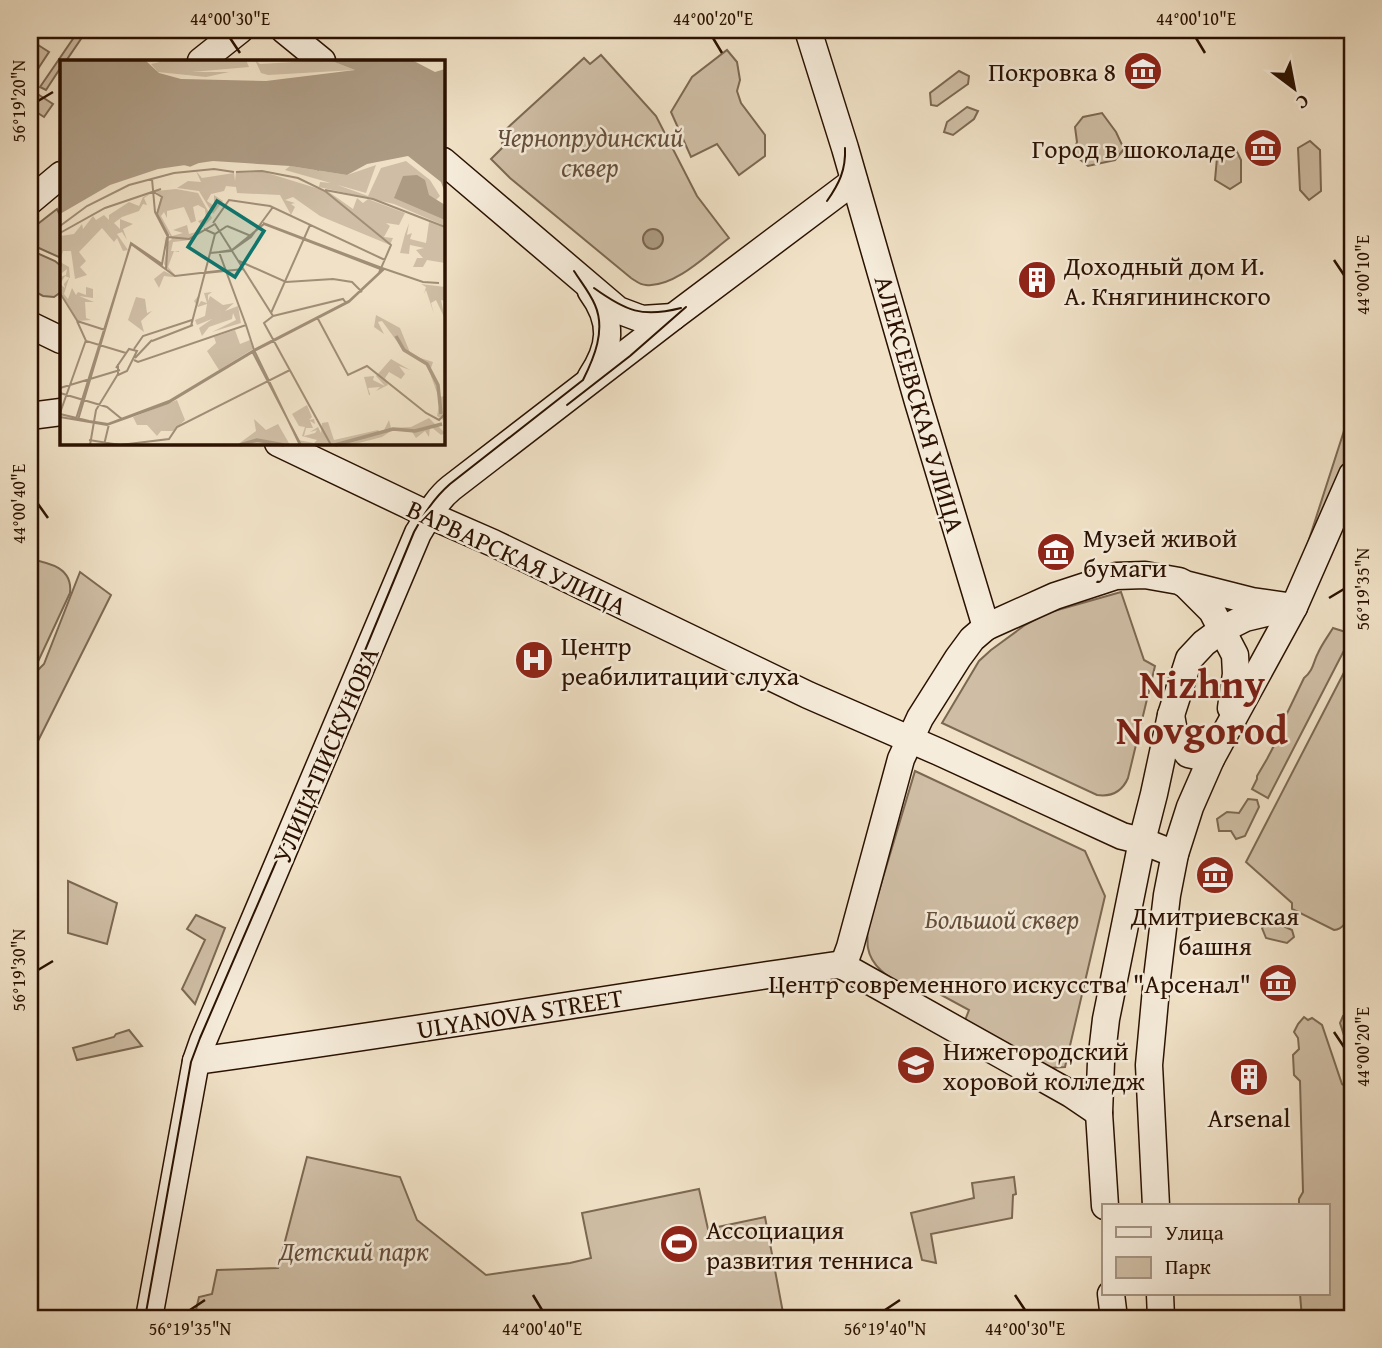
<svg xmlns="http://www.w3.org/2000/svg" width="1382" height="1348" font-family="'Gentium Book Plus',serif">
	<style>
		.green { fill: #cfbea5; stroke: #7c6852; stroke-width: 2 }
		.water { fill: #ad9b83; stroke: #79644f; stroke-width: 2 }
		.lines { fill: none; stroke-linecap: round; stroke-linejoin: round }
		.secondary-casing { stroke: #2a1100; stroke-width: 29 }
		.secondary { stroke: #f6ecdb; stroke-width: 26 }
		.tram { stroke: #2a1100; stroke-width: 2 }
		.ticks { fill: none; stroke: #2a1100; stroke-width: 2.5 }
		.labels { text-anchor: middle; dominant-baseline: central; stroke-width: 5; stroke-linejoin: round; paint-order: stroke }
		.poi-label { font-size: 26px; fill: #2a1100; stroke: #f6ecdb; text-anchor: start }
		.park-label { font-size: 26px; font-style: italic; fill: #644e3a; stroke: #f6ecdb }
		.street-label { font-size: 26px; fill: #2a1100; stroke: #f6ecdb }
		.town-label { font-size: 40px; font-weight: bold; fill: #7a1f14; stroke: #f6ecdb }
		.inset-river { fill: none; stroke: #ad9b83; stroke-width: 3.5 }
		.inset-road { fill: none; stroke: #a18e77; stroke-width: 2 }
		.view { fill: #0f766e; fill-opacity: 0.15; stroke: #0f766e; stroke-width: 3.5 }
		.inset-edge { fill: none; stroke: #2a1100; stroke-width: 3.5 }
		.neatline { fill: none; stroke: #2a1100; stroke-width: 2.5 }
		.ticks-label { font-size: 18px; text-anchor: middle; fill: #2a1100 }
	</style>
	<rect width="100%" height="100%" fill="#f1e2c7"/>
	<filter id="stains"><feTurbulence type="fractalNoise" baseFrequency=".00286" numOctaves="4"/><feColorMatrix values="0 0 0 0 .2 0 0 0 0 .09 0 0 0 0 .02 0 0 0 .5 -.17"/></filter>
	<radialGradient id="worn" r=".72"><stop offset=".6" stop-color="#630" stop-opacity="0"/><stop offset="1" stop-color="#630" stop-opacity=".3"/></radialGradient>
	<g class="green">
		<path d="M79,30H87L66,61H61V67L46,90L40,87Z"/>
		<path d="M35,43L49,52L30,81V50Z"/>
		<path d="M727,50L737,62L740,80L737,91L741,103L765,135V156L739,175L717,144L691,157L671,112L692,77Z"/>
		<path d="M601,55L656,116L697,196L729,238C708,254 674,288 646,285C640,285 636,281 631,278L510,178L491,159L504,146L502,143L507,137L503,132L584,58L590,64Z"/>
		<path d="M959,71L969,76L968,84L937,106L931,105L930,93Z"/>
		<path d="M36,93L53,104L44,117L30,108V102Z"/>
		<path d="M967,107L978,111L974,119L953,135L944,132L947,122Z"/>
		<path d="M1102,113L1116,132L1124,149L1115,160L1088,166L1073,154L1077,142L1075,127L1083,117Z"/>
		<path d="M1310,141L1320,150L1321,191L1309,200L1300,190L1298,148Z"/>
		<path d="M1234,146L1241,160V182L1230,189L1215,180L1217,158Z"/>
		<path d="M57,209L61,217V258L30,244V230Z"/>
		<path d="M30,250L55,261L61,266V292L54,297L43,296L30,289Z"/>
		<path d="M1352,406V452L1307,556L1304,555Z"/>
		<path d="M30,559C50,563 73,568 70,593L36,666L30,672Z"/>
		<path d="M80,572L111,595L30,757V678L44,664Z"/>
		<path d="M1121,592L1144,660L1155,666L1128,778C1122,792 1112,797 1097,795L942,723L979,661L991,650L1025,625L1047,613Z"/>
		<path d="M1333,628L1352,634V635L1268,798L1252,789L1257,779V776L1267,759L1280,734L1279,730L1304,678C1314,670 1313,662 1318,653C1322,644 1328,636 1333,628Z"/>
		<path d="M1352,657V911C1348,919 1344,929 1334,930L1292,909V903L1246,862Z"/>
		<path d="M915,771L1085,851L1105,896L1065,1067L1048,1068L964,1023L969,1010L923,985L916,994C899,982 872,972 868,948C867,943 868,936 867,931Z"/>
		<path d="M1248,799L1257,800L1259,807L1245,836L1236,839L1231,831H1219L1217,819L1227,812L1239,813Z"/>
		<path d="M68,881L117,903L107,944L68,933Z"/>
		<path d="M196,915L225,928L195,1004L182,989L205,940L187,929Z"/>
		<path d="M1270,920L1292,930L1294,937L1287,943L1266,938L1262,928Z"/>
		<path d="M1352,1010V1060L1340,1023L1343,1016Z"/>
		<path d="M1304,1017L1308,1020L1312,1018L1322,1025L1342,1084L1345,1086L1352,1105L1350,1109L1352,1116V1318H1302L1300,1294H1328V1206H1299V1199L1303,1192L1300,1081L1294,1075L1293,1055L1299,1049L1298,1038L1294,1032L1298,1024Z"/>
		<path d="M129,1030L142,1046L77,1060L73,1048L114,1037L116,1034Z"/>
		<path d="M307,1157L400,1177L417,1220L486,1275L570,1263L591,1258L582,1213L699,1189L708,1229L765,1217L784,1318H180V1314H195L199,1297L212,1294L217,1270L278,1268Z"/>
		<path d="M1014,1177L1016,1194L1013,1195L1012,1218L931,1234L936,1263L922,1260L911,1213L974,1198L972,1183Z"/>
	</g>
	<circle class="water" cx="653" cy="239" r="10"/>
	<g class="lines">
		<defs>
			<g id="secondary">
				<path d="M284,30L322,61"/>
				<path d="M808,30L845,148L918,402L986,627"/>
				<path d="M201,61L240,30"/>
				<path d="M443,161L618,310L642,319L673,317"/>
				<path d="M30,201L61,175"/>
				<path d="M30,325L61,340"/>
				<path d="M591,377C611,347 614,322 591,291"/>
				<path d="M30,416L61,412"/>
				<path d="M278,443L429,515L493,543L808,695L939,752L1122,836L1142,841L1175,854"/>
				<path d="M1186,585L1212,611L1235,655L1236,674L1231,708"/>
				<path d="M1171,715L1175,737L1188,754L1211,759"/>
				<path d="M843,966L850,947L901,759L920,718L958,658L972,639L986,627L1055,596L1116,576L1145,575L1179,581L1185,584L1252,601L1294,607"/>
				<path d="M843,966L1071,1094L1099,1113"/>
				<path d="M196,1061C410,1032 622,996 836,965L843,966"/>
				<path d="M1105,1206L1099,1113L1101,1062L1106,1019L1142,841L1154,794L1171,715L1189,659L1204,643L1223,629L1245,618L1279,610"/>
				<path d="M1156,1206L1149,1065L1157,978L1167,895L1175,854L1190,807L1211,759L1294,607L1352,475"/>
				<path d="M1111,1294L1114,1318"/>
				<path d="M1160,1294L1161,1318"/>
				<path d="M149,1318L196,1061L203,1041L418,533C428,517 436,500 451,488L673,317L854,181"/>
			</g>
		</defs>
		<use href="#secondary" class="secondary-casing"/>
		<use href="#secondary" class="secondary"/>
		<g class="tram">
			<path d="M286,30L288,34"/>
			<path d="M827,201C839,184 846,170 845,148"/>
			<path d="M594,288C626,311 642,318 681,308"/>
			<path d="M567,405L630,356L686,307"/>
			<path d="M145,1318L191,1062L200,1038L311,781L414,532C424,514 434,498 450,484L583,380C594,358 606,330 595,305C590,293 581,282 574,271"/>
		</g>
	</g>
	<path class="ticks" d="M230,38L240,53M713,38L722,53M1196,38L1205,53M38,101L53,92M1334,260L1344,275M38,504L48,518M1329,598L1344,589M38,970L53,961M1334,1032L1344,1047M533,1295L542,1310M1015,1295L1025,1310M190,1310L205,1300M885,1310L900,1300"/>
	<defs>
		<symbol id="museum-disc" viewBox="-11 -11 22 22"><circle r="9.5" fill="#8f2418" stroke="#f6ecdb"/><path d="M0-6L6-3V-2H-6V-3ZM-5-1h2V3h-2ZM-1-1h2V3h-2ZM3-1h2V3H3ZM-6 4H6V6H-6Z" fill="#fff"/></symbol>
		<symbol id="building-disc" viewBox="-11 -11 22 22"><circle r="9.5" fill="#8f2418" stroke="#f6ecdb"/><path d="M-4-6H4V6H1V3H-1V6H-4ZM-2.5-4.3h1.7v1.8h-1.7ZM.8-4.3h1.7v1.8H.8ZM-2.5-1h1.7V.8h-1.7ZM.8-1h1.7V.8H.8Z" fill="#fff"/></symbol>
		<symbol id="hospital-disc" viewBox="-11 -11 22 22"><circle r="9.5" fill="#8f2418" stroke="#f6ecdb"/><path d="M-5-5h3v3.5h4V-5h3V5h-3V1.5h-4V5h-3Z" fill="#fff"/></symbol>
		<symbol id="university-disc" viewBox="-11 -11 22 22"><circle r="9.5" fill="#8f2418" stroke="#f6ecdb"/><path d="M0-5L7-2L0 1L-7-2ZM-4 1L0 2.5L4 1V4Q0 6-4 4Z" fill="#fff"/></symbol>
		<symbol id="stadium-disc" viewBox="-11 -11 22 22"><circle r="9.5" fill="#8f2418" stroke="#f6ecdb"/><path d="M0-5a6.5 5 0 1 0 0 10a6.5 5 0 1 0 0-10ZM-3.5-1.8h7v3.6h-7Z" fill="#fff"/></symbol>
	</defs>
	<g fill-rule="evenodd">
		<use href="#museum-disc" x="1121" y="49" width="44" height="44"/>
		<use href="#museum-disc" x="1241" y="126" width="44" height="44"/>
		<use href="#building-disc" x="1015" y="258" width="44" height="44"/>
		<use href="#museum-disc" x="1034" y="530" width="44" height="44"/>
		<use href="#hospital-disc" x="512" y="638" width="44" height="44"/>
		<use href="#museum-disc" x="1193" y="853" width="44" height="44"/>
		<use href="#museum-disc" x="1256" y="961" width="44" height="44"/>
		<use href="#university-disc" x="894" y="1043" width="44" height="44"/>
		<use href="#building-disc" x="1227" y="1055" width="44" height="44"/>
		<use href="#stadium-disc" x="657" y="1222" width="44" height="44"/>
	</g>
	<g class="labels">
		<g class="poi-label">
			<text x="1116" y="71" text-anchor="end">Покровка 8</text>
			<text x="1236" y="148" text-anchor="end">Город в шоколаде</text>
			<text x="1064" y="265">Доходный дом И.<tspan x="1064" dy="30">А. Княгининского</tspan></text>
			<text x="1083" y="537">Музей живой<tspan x="1083" dy="30">бумаги</tspan></text>
			<text x="561" y="645">Центр<tspan x="561" dy="30">реабилитации слуха</tspan></text>
			<text x="1215" y="915" text-anchor="middle">Дмитриевская<tspan x="1215" dy="30">башня</tspan></text>
			<text x="1251" y="983" text-anchor="end">Центр современного искусства "Арсенал"</text>
			<text x="943" y="1050">Нижегородский<tspan x="943" dy="30">хоровой колледж</tspan></text>
			<text x="1249" y="1117" text-anchor="middle">Arsenal</text>
			<text x="706" y="1229">Ассоциация<tspan x="706" dy="30">развития тенниса</tspan></text>
		</g>
		<g class="park-label">
			<text x="590" y="136">Чернопрудинский<tspan x="590" dy="30">сквер</tspan></text>
			<text x="1002" y="918">Большой сквер</text>
			<text x="354" y="1250">Детский парк</text>
		</g>
		<g class="street-label">
			<text transform="translate(920 404) rotate(74)">АЛЕКСЕЕВСКАЯ УЛИЦА</text>
			<text transform="translate(517 557) rotate(25)">ВАРВАРСКАЯ УЛИЦА</text>
			<text transform="translate(325 755) rotate(-67)">УЛИЦА ПИСКУНОВА</text>
			<text transform="translate(520 1013) rotate(-9)">ULYANOVA STREET</text>
		</g>
		<g class="town-label">
			<text x="1202" y="683">Nizhny<tspan x="1202" dy="46">Novgorod</tspan></text>
		</g>
	</g>
	<g transform="translate(60 60)">
		<rect width="385" height="385" fill="#f1e2c7"/>
		<path d="M92,0H186L189,7L132,12H169L146,17L98,12L91,4L100,2ZM195,0L200,4L269,0L295,10L208,15L201,13ZM346,101L370,120L380,136L376,140L385,145V166L334,144L259,127L260,122L272,123L308,136L321,108ZM316,105L306,133L225,110L230,106L287,115ZM136,111L142,118L174,113L175,121L176,113L204,112L269,132L293,149L297,138L303,143L308,139L345,153L339,165L326,163L330,166L324,177L333,178L330,185L260,156L233,137L225,140L235,143L231,144L235,147L231,155L220,135L177,133L176,127L166,126L164,131L151,134L147,141L154,146V135L163,141L153,154L139,131L117,128L128,121L141,122ZM116,129L138,133L152,158L143,167L138,161L146,158L145,149L138,145L133,147L136,161L131,163L124,147L107,151V158L104,152L101,156L112,176L123,173L113,170L127,165L129,174L143,170L130,180L113,182L111,191H119V192L114,191L108,207L116,216L113,217L104,216L99,228L94,219L104,211L112,215L104,204L107,186L99,167L106,183L112,179L96,155L101,137L96,131ZM93,132L84,138L87,145L83,144L79,151L62,157L54,163L60,169V159L73,164L63,169L67,180L62,172L57,174L68,190L63,191L57,178L54,182L42,168L19,192L26,201L20,207L27,215L15,219L11,191H3L0,202L9,207L10,218L5,216L0,224L5,228L4,224L9,218L4,234L8,239L12,228L16,235L18,232L26,235V227L33,229V238L19,236L34,242H25L26,258L31,260L18,261L0,231V217L6,215L7,209L2,213V206L0,210V176L14,174L22,164L23,169L33,156L36,160L44,155L49,160V155L69,142L79,146L83,137ZM369,162L385,168V203L367,200L363,207H353L357,198H363L356,190L364,188L350,185L349,194L340,193L345,174L349,163L347,175L352,173L350,179L366,183ZM361,224L385,227V241L381,240L385,259L376,240L371,243L374,254L366,230L364,234L366,227ZM152,232L148,235V241L150,236L163,245L174,243L165,251L178,246L181,263L152,272L176,260L173,253L172,259L149,267L142,276L139,268L152,259L137,265L135,260L145,256L147,244L138,247L134,241L140,234L138,246L141,241L147,243L144,233ZM76,237L85,239L87,253L92,251L81,261L84,272L68,260ZM316,255L340,268L351,295L373,302L370,311L377,321L380,337L384,336L385,361L377,356L380,341L367,305L344,291L322,261L318,262L324,274L314,267ZM175,270L180,284L190,280L193,289L159,310L147,291L156,283L154,277ZM331,299L350,310L339,306L345,314L341,319L329,312L325,318L328,325L316,331L320,327L308,328L310,334V335H309L304,317L314,316L313,320L325,326L316,316ZM117,340L125,360L113,371H101L97,376L87,365H77L73,357ZM247,345L252,357L249,360L254,359L255,364L250,361L253,368H246L244,376L255,373L257,370L250,372L258,367L261,373L262,363L268,362L274,380L318,370L322,374L329,360L331,368L351,367L369,358L376,365L382,363L378,366L385,373L381,375L370,366L369,377L365,371L356,378L352,372L334,369L322,377L291,385H242L238,380L254,383L257,380L242,376L245,367L239,366L232,354ZM194,359L206,370L218,364L230,385H235H177L196,371Z" fill="#cfbea5"/>
		<path d="M0,0H85L99,13L121,19L206,21L295,10L269,0H352L375,12L385,9V133L381,122L348,96L307,104L287,115L230,106L153,101L98,109L50,125L0,154ZM357,115L365,120L369,135L385,145V160L334,138L343,116Z" fill="#ad9b83"/>
		<path class="inset-river" d="M0,42L68,88L130,105L146,98L181,97L185,92L181,88L105,90L64,91L47,95L31,103L0,134M324,54L375,13M0,68L12,76L41,126M0,72L4,82L0,102M257,110L317,60M40,112L81,87L385,48M0,122L40,127M42,126L52,108L87,87L385,50M41,127L37,92L119,45L318,26L342,15L346,0M336,276L344,290L367,304L378,325L381,354M180,385L197,380L224,385M275,385L333,369L355,371L382,364"/>
		<path class="inset-road" d="M92,119L95,152L108,177L129,179L155,164L213,256L204,263L271,385M265,130L313,139L385,167M92,131L102,137L97,154L108,175L106,210M153,163L169,140L210,146L325,200M203,163L322,208M0,166L27,146L69,125L114,113L154,109L174,112M167,166L191,176M144,169L155,174L167,166M0,173L45,148L101,129M159,192L186,265M150,193L171,191L191,177L213,147M179,201L226,222L273,219L292,222L302,232M322,208L363,222L379,223M145,213L184,209M0,233L18,262M211,253L250,165M213,256L283,239L286,243M257,257L288,315L307,306L366,353L379,360L385,354M17,261L26,281L66,293M17,261L45,270M131,266L155,174M92,281L133,265M74,289L83,276L132,260M194,290L240,385M192,291L241,385M75,298L92,280M74,300L78,302L186,265L194,290M56,308L69,289L77,291L67,311L58,315M0,328L60,310M0,333L47,347L63,360M0,353L26,280M0,354L29,361M0,357L47,365L108,343L196,290L289,242L323,210L204,164L172,190L159,192M16,359L71,184L115,216L166,210M18,360L71,183L102,204L107,177M29,361L48,364L109,341L194,290L289,241L319,213L331,185L265,131L238,118L202,111L176,112M29,380L60,385L109,379L117,367L230,310M30,385L36,350L58,314V304M44,385L49,364"/>
		<path class="view" d="M157,141L204,171L175,217L128,187Z"/>
		<rect width="385" height="385" class="inset-edge"/>
	</g>
	<rect width="1382" height="1348" fill="none" stroke="#f1e2c7" stroke-width="77"/>
	<rect x="1102" y="1204" width="228" height="91" fill="#f6ecdb" stroke="#a49483" stroke-width="2"/>
	<rect x="1116" y="1227" width="35" height="10" fill="#f6ecdb" stroke="#a49483" stroke-width="2"/>
	<text x="1165" y="1240" font-size="21" fill="#2a1100">Улица</text>
	<rect x="1116" y="1257" width="35" height="21" fill="#cfbea5" stroke="#a49483" stroke-width="2"/>
	<text x="1165" y="1274" font-size="21" fill="#2a1100">Парк</text>
	<g transform="translate(1294 88) rotate(148)" stroke="#f6ecdb" stroke-width="5" paint-order="stroke">
	<path d="M0-5L12 26L0 18L-12 26Z" fill="#2a1100"/>
	<text y="-10" font-size="19" font-weight="bold" text-anchor="middle" fill="#2a1100">С</text>
	</g>
	<rect x="38" y="38" width="1306" height="1272" class="neatline"/>
	<g class="ticks-label">
		<text x="230" y="25">44°00'30"E</text>
		<text x="713" y="25">44°00'20"E</text>
		<text x="1196" y="25">44°00'10"E</text>
		<text transform="translate(19 101) rotate(-90)" y="6">56°19'20"N</text>
		<text transform="translate(1363 275) rotate(-90)" y="6">44°00'10"E</text>
		<text transform="translate(19 504) rotate(-90)" y="6">44°00'40"E</text>
		<text transform="translate(1363 589) rotate(-90)" y="6">56°19'35"N</text>
		<text transform="translate(19 970) rotate(-90)" y="6">56°19'30"N</text>
		<text transform="translate(1363 1047) rotate(-90)" y="6">44°00'20"E</text>
		<text x="190" y="1335">56°19'35"N</text>
		<text x="542" y="1335">44°00'40"E</text>
		<text x="885" y="1335">56°19'40"N</text>
		<text x="1025" y="1335">44°00'30"E</text>
	</g>
	<rect width="100%" height="100%" filter="url(#stains)"/>
	<rect width="100%" height="100%" fill="url(#worn)"/>
</svg>
